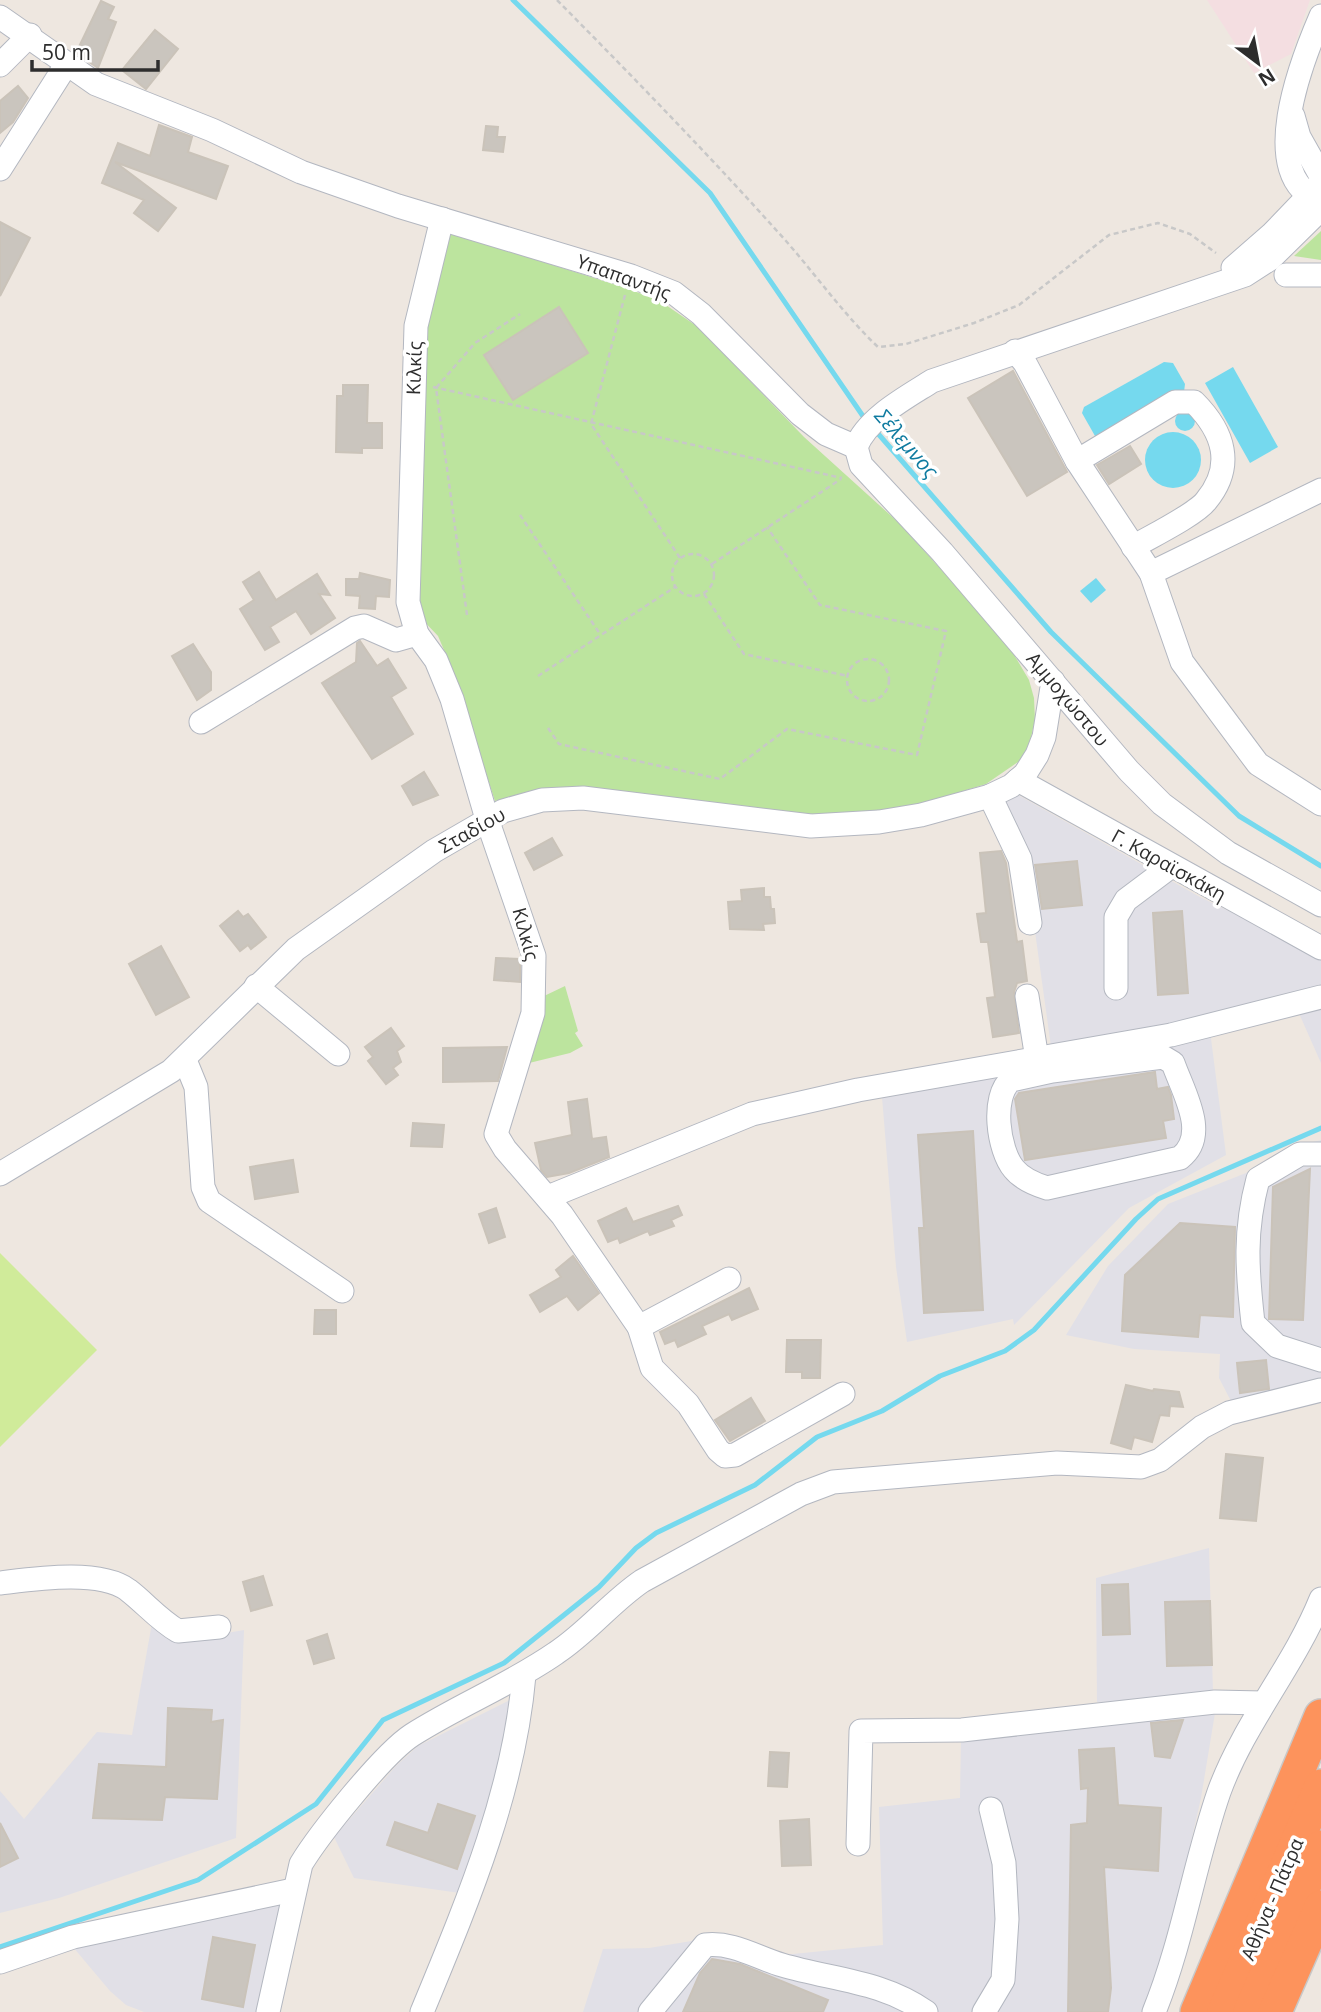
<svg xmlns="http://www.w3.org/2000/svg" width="1321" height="2012" font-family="'Open Sans',sans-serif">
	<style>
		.industrial { fill: #e1e0e7 }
		.medical { fill: #f4dee1 }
		.green { fill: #bce49e }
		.pitch { fill: #d0eb9a }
		.water { fill: #75d9ee }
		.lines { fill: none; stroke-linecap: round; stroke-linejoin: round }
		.stream { stroke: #75d9ee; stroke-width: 5 }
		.building { fill: #cac5be; stroke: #cac3b9; stroke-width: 2 }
		.minor-casing { stroke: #b3b7c0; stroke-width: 25 }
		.highway-casing { stroke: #c8c8c8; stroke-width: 36 }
		.path { stroke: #c8c8c8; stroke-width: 2.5; stroke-dasharray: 5 3.5; stroke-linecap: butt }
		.minor { stroke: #fff; stroke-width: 23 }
		.highway { stroke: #fd935c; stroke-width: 33 }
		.labels { text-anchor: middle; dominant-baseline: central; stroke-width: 7; stroke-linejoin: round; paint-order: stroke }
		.street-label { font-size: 19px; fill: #2d2d2d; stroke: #fff }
		.water-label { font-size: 21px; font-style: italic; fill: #0f7ba0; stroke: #fff }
	</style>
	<rect width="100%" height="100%" fill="#eee7e0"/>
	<g class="industrial">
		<path d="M1018,795L1200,897L1321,956V988L1052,1054L1024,852L1001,804Z"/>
		<path d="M1321,1005V1063L1298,1011Z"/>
		<path d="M1210,1031L1226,1155L1129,1208L1014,1325L1013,1319L907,1342L896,1267L882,1097L1067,1063Z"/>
		<path d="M1321,1140V1381L1232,1403L1219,1378L1220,1354L1134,1349L1066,1335L1108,1266L1168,1204L1256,1169L1297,1146Z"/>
		<path d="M1209,1548L1213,1694L1155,1701L1097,1702L1096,1578Z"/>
		<path d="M152,1623L176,1642L244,1630L236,1838L59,1898L0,1913V1791L24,1819L97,1732L132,1735Z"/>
		<path d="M516,1697L467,1894L354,1878L334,1837L396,1766L418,1746Z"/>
		<path d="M1216,1707L1201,1798L1164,1961L1142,2012H583L603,1949L649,1948L728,1935L783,1955L883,1945L879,1807L960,1798L961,1736Z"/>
		<path d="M284,1901L261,2012H144L126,2005L110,1991L73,1947Z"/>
	</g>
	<path class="medical" d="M1207,0H1310L1291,54L1254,73Z"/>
	<g class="green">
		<path d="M1321,231V260L1294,256Z"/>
		<path d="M451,233L626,288L660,301L698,327L804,437L899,523L958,588L1013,653L1029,680L1034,698L1035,720L1029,746L1021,760L986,784L918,805L835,817L753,812L582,786L530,791L495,801L450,664L438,636L418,615L427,326Z"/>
		<path d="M565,986L578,1031L575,1033L583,1046L570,1053L525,1064L542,997Z"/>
	</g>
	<path class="pitch" d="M0,1253L97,1350L0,1447Z"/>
	<g class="water">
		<path d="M1164,362L1173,363L1185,384L1184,392L1104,438L1095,436L1082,413L1084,407Z"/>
		<path d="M1233,367L1278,447L1250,463L1205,383Z"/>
		<circle cx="1185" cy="421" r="10"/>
		<circle cx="1173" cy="460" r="28"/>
		<path d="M1096,578L1106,590L1091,603L1080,591Z"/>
	</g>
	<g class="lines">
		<g class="stream">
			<path d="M513,0L710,193L867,422"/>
			<path d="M874,429L1051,632L1239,816L1321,866"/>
			<path d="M0,1947L198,1880L316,1804L383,1720L504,1663L599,1587L636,1548L656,1533L755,1485L817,1437L882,1411L940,1376L1005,1351L1034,1330L1136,1219L1158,1199L1321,1128"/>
		</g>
	</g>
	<g class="building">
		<path d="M101,1L114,7L108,19L116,22L98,68L76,53Z"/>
		<path d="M155,30L178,49L146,89L122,70Z"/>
		<path d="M18,86L28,98L13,122L0,133V101Z"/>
		<path d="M159,125L192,137L188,152L228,166L216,199L115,162L176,208L158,231L134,213L144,200L102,183L118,143L150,156Z"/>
		<path d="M486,126L498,127L497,137H505L503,152L483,150Z"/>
		<path d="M0,222L30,238L0,296Z"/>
		<path d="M559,307L588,353L513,400L484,355Z"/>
		<path d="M1013,371L1067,472L1027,496L968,398Z"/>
		<path d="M343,385H368L367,423H382V448H362V453L336,452L337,396H343Z"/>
		<path d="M1130,446L1141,464L1109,484L1097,465Z"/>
		<path d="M259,572L276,600L317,574L330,595L319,594L335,618L311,634L296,611L270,627L279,642L265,650L240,609L254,600L243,582Z"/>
		<path d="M360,573L390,580L389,597L376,596L375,609L359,608L360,596L346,595V579H359Z"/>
		<path d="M360,641L377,666L388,659L406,688L391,697L413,734L372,759L322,683L356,662L357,643Z"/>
		<path d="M193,644L211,672V690L197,700L172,656Z"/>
		<path d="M424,772L438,795L413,805L402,786Z"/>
		<path d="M552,838L562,855L534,870L525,853Z"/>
		<path d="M1001,851L1006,863L1017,942L1022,941L1027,981L1017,983L1014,992L1019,1033L993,1037L987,998L995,997L988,942H981L977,914L986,913L980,853Z"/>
		<path d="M1077,861L1082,905L1042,909L1035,865Z"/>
		<path d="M764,888V897H770L771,909H774L775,923L763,924L764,930L730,929L728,902L742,901L741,890Z"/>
		<path d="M238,911L243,917L248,914L266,937L251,949L248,945L240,951L220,926Z"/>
		<path d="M1182,911L1188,993L1158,995L1153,913Z"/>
		<path d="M161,946L189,997L156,1015L129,964Z"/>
		<path d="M496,958L520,959V982L494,980Z"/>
		<path d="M391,1028L404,1046L397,1051L401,1062L393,1068L398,1075L386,1084L368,1061L373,1057L365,1047Z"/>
		<path d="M507,1047L498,1081L443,1082V1048Z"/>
		<path d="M1155,1072L1157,1089L1168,1087L1171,1095L1174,1119L1163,1121L1166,1138L1025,1160L1015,1099L1019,1093Z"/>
		<path d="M587,1099L592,1139L606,1137L609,1157L569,1173L547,1177L541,1170L535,1143L572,1135L568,1102Z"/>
		<path d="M413,1123L444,1125L442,1147L411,1146Z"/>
		<path d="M973,1131L983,1310L924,1313L919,1228H924L918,1135Z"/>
		<path d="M293,1160L298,1192L255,1199L250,1167Z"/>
		<path d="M1310,1169L1303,1320L1269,1319L1273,1187Z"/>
		<path d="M678,1206L682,1215L671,1220L674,1226L650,1235L648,1231L620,1243L618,1238L608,1242L598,1221L626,1208L633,1222Z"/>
		<path d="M496,1208L505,1237L489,1243L479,1214Z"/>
		<path d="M1180,1223L1235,1227L1233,1317L1200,1315L1198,1337L1122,1331L1125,1275Z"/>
		<path d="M573,1256L599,1293L578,1310L567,1296L540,1312L530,1295L561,1277L556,1270Z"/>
		<path d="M749,1288L758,1309L732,1320L729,1314L702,1326L706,1334L678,1347L675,1340L665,1344L660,1332Z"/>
		<path d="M315,1310H336V1334H314Z"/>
		<path d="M787,1340H821L820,1378H802V1372H786Z"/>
		<path d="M1266,1360L1269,1389L1240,1393L1237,1363Z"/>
		<path d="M1126,1385L1153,1391L1154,1389L1179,1392L1183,1407L1170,1406L1169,1416L1160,1415L1152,1442L1134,1437L1131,1449L1111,1443Z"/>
		<path d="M751,1398L765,1421L730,1441L715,1420Z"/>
		<path d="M1226,1454L1263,1458L1256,1521L1220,1518Z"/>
		<path d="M263,1576L272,1605L251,1611L243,1582Z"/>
		<path d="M1128,1584L1130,1634L1103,1635L1102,1585Z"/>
		<path d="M1210,1601L1212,1665L1167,1666L1165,1602Z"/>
		<path d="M327,1634L334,1658L314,1664L307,1641Z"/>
		<path d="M168,1708L212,1710L211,1722L223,1720L217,1799L165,1797L162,1820L93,1818L99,1764L166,1767Z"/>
		<path d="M1183,1720L1170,1758L1155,1756L1151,1723Z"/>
		<path d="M1114,1748L1118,1805L1161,1808L1158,1871L1104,1867L1111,1988L1108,2012H1068L1071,1825L1087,1823L1088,1788L1081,1789L1079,1750Z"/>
		<path d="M770,1752L789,1753L787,1787L768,1786Z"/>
		<path d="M438,1804L475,1816L457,1869L387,1845L395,1822L428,1833Z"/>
		<path d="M809,1819L811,1865L782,1866L780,1821Z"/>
		<path d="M0,1823L18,1858L0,1867Z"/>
		<path d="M213,1937L255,1945L243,2007L202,1999Z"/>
		<path d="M712,1959L740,1964L828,2000L823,2012H683L700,1973Z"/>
	</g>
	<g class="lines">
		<defs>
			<g id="minor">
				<path d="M1321,16C1302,60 1255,178 1321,201"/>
				<path d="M0,17L96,84L212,130L301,172L398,206L631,276L674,293L701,314L800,414L826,434L856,447C867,418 907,397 932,381L1245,275L1270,259L1321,209"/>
				<path d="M0,65L30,35"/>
				<path d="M1293,116L1299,137L1321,176"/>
				<path d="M0,169L66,65"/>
				<path d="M442,219L416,326L408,602L417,634L436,660L452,699L487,819L534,956L533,1013L496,1134L505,1149L562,1215L639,1327L652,1368L688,1404L718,1450L725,1456L735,1455L843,1394"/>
				<path d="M1233,268L1272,234L1321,183"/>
				<path d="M1286,275H1321"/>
				<path d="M1015,351L1025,363L1077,461L1151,573L1182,662L1258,764L1321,804"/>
				<path d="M856,447L861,465L942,552L1129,771L1162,804L1228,853L1321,905"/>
				<path d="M1077,461L1175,402H1194C1224,432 1235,466 1206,501C1195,515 1150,537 1133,547"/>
				<path d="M1151,573L1321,490"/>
				<path d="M201,722L355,628L364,626L396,640L417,634"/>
				<path d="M1018,780L1321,948"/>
				<path d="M990,796L1020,859L1030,923"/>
				<path d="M256,986L338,1054"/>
				<path d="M1116,988V917L1126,900L1170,867"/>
				<path d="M1027,996L1037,1059"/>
				<path d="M1163,1057L1173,1063C1183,1092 1210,1135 1180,1158L1047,1188C1034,1184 1022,1179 1014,1169C998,1150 991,1096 1011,1080L1052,1071Z"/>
				<path d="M185,1060L196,1087L203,1187L209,1201L342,1291"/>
				<path d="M1321,1154H1300L1258,1179C1244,1231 1247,1270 1253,1323L1277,1346L1321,1360"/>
				<path d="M0,1174L171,1071L296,949L434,851L503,811L542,800L583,798L811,826L879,822L921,815L990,796L1011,786L1025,774L1037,755L1044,737L1053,681"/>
				<path d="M548,1197L752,1114L858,1090L1171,1035L1321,997"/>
				<path d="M639,1327L729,1279"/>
				<path d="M0,1583C34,1579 99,1569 128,1590C145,1603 159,1620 178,1631L219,1627"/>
				<path d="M858,1844L861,1731L962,1730L1215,1702L1263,1703"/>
				<path d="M0,1962L73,1937L293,1890"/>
				<path d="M268,2012L301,1864C320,1833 383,1754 412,1735C459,1705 510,1685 556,1653C588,1632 611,1602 642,1581L801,1494L833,1482L1057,1463L1141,1467L1160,1460L1202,1427L1229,1413L1321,1390"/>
				<path d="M422,2012C467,1903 514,1793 524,1675"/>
				<path d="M650,2012L705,1945C734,1942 755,1957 782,1965C833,1980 882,1981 926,2012"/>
				<path d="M984,2012L1003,1980L1007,1919L1004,1863L991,1809"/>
				<path d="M1154,2012C1183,1941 1194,1864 1219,1792C1244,1723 1294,1666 1321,1599"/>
			</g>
			<g id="highway">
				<path d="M1197,2012L1321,1716"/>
				<path d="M1224,2012L1321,1786"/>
				<path d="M1250,2012L1321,1847"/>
				<path d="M1275,2012L1321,1907"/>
			</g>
		</defs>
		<use href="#minor" class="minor-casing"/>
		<use href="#highway" class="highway-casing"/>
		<g class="path">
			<path d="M557,0C632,76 706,152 777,231C812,269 841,312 878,347L906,344L974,323L1019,305L1109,235L1158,223L1190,234L1216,253"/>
			<path d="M625,295L591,424L680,558"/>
			<path d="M433,387L842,478"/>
			<path d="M520,515L600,634"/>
			<circle cx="693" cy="575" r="21"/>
			<path d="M712,564L841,479"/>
			<path d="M704,594L744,654L848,676"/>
			<path d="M467,615L436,388L475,343L520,314"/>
			<circle cx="868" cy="680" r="21"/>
			<path d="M538,676L675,587"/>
			<path d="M548,728L559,744L720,779L787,729L917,755L946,631L820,605L767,527"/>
		</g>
		<use href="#minor" class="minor"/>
		<use href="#highway" class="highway"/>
	</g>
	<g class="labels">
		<g class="street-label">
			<text transform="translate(624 277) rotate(20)">Υπαπαντής</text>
			<text transform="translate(414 368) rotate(-88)">Κιλκίς</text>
			<text transform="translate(1068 699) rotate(50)">Αμμοχώστου</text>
			<text transform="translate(472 830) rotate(-29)">Σταδίου</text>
			<text transform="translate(1169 865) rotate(29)">Γ. Καραϊσκάκη</text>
			<text transform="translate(526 934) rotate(75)">Κιλκίς</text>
			<text transform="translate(1272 1899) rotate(-67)">Αθήνα - Πάτρα</text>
		</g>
		<g class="water-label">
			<text transform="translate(907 443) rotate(49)">Σέλεμνος</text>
		</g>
	</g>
	<g transform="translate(1258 63) rotate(148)" stroke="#ffffff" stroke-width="5" paint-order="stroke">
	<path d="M0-5L12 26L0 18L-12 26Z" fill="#2d2d2d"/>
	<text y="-10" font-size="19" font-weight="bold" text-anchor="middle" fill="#2d2d2d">N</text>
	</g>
	<path d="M32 60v10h126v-10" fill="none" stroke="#2d2d2d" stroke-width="3.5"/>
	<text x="42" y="60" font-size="21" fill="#2d2d2d" stroke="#ffffff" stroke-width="5" paint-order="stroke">50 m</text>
</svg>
